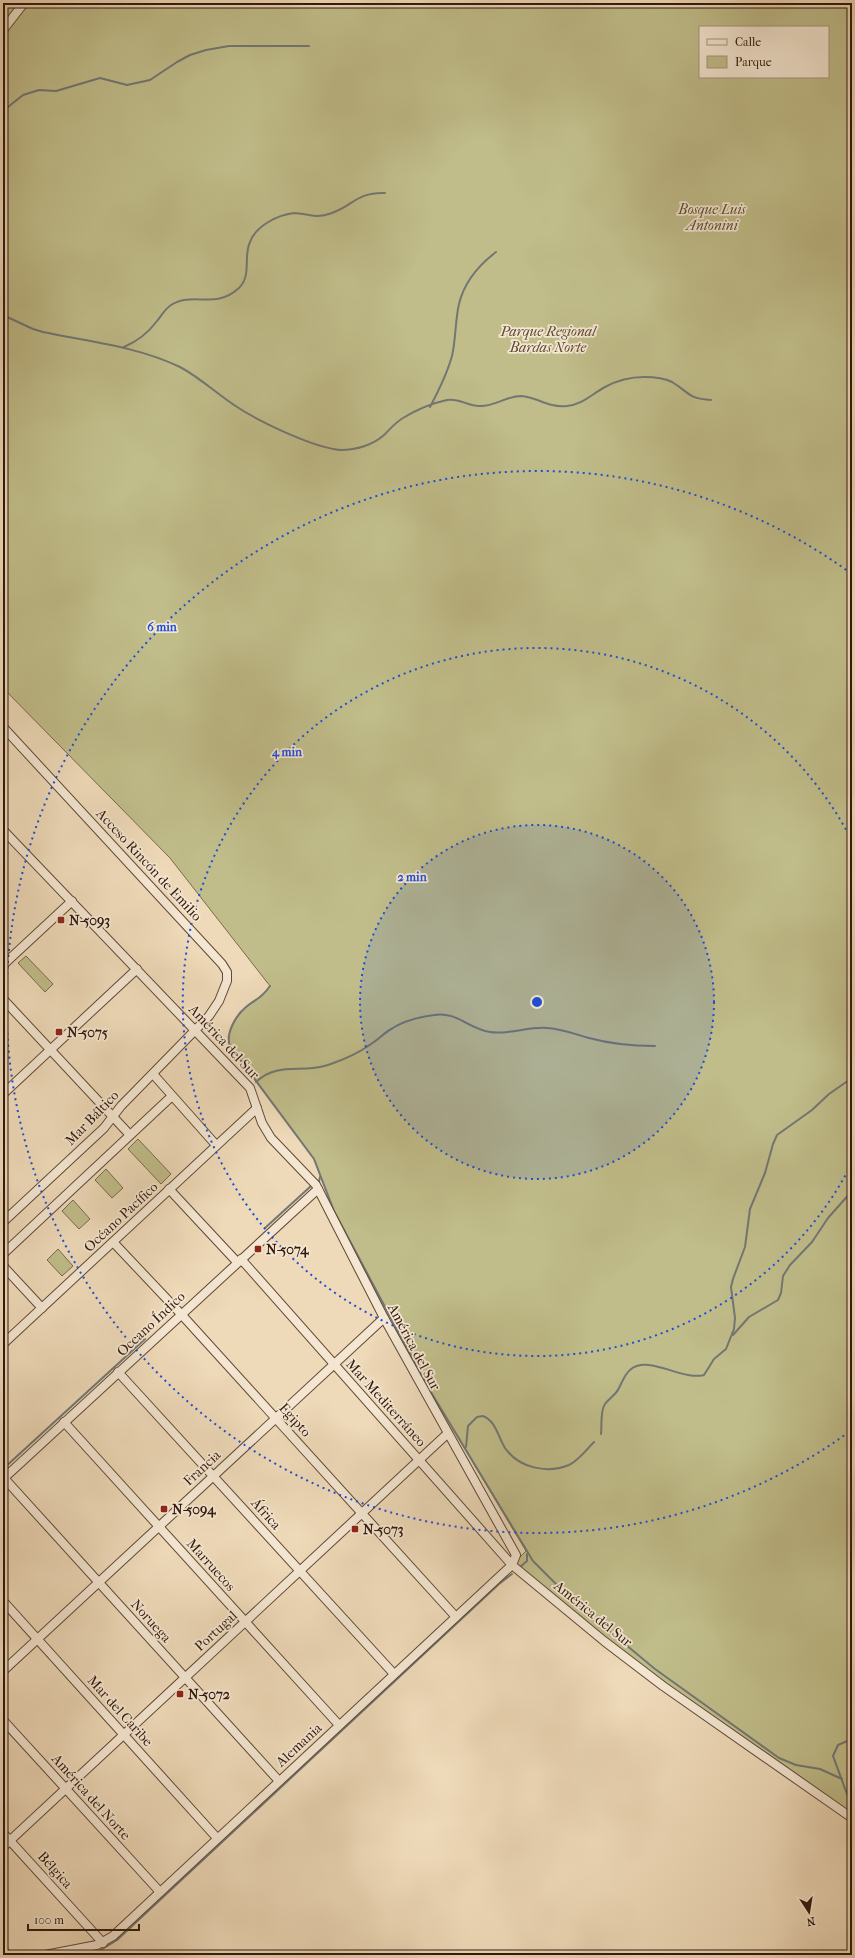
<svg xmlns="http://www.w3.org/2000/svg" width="855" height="1958" font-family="'IM FELL French Canon',serif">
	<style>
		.green { fill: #c0bd8a; stroke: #786a4b; fill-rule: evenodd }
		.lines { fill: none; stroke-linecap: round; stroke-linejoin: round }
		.stream { stroke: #727774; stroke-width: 2 }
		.minor-casing { stroke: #604837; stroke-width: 10 }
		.minor { stroke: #f4e6d1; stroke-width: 8 }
		.ring { fill: none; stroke: #1d4ed8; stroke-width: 2; stroke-dasharray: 2 4 }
		.poi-dot { fill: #8f2418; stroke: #f4e6d1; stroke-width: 1.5 }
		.labels { text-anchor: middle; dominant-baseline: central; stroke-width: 3.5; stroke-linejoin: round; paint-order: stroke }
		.park-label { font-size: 14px; font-style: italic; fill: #5c4a32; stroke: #f4e6d1 }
		.street-label { font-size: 14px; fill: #31180c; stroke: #f4e6d1 }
		.poi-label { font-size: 14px; font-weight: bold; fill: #31180c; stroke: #f4e6d1; text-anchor: start }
		.centre { fill: #1d4ed8; stroke: #f4e6d1; stroke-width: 2 }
		.ring-label { font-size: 12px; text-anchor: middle; font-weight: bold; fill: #1d4ed8; stroke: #f4e6d1; stroke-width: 3.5; stroke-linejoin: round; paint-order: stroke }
	</style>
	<rect width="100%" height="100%" fill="#eed9b8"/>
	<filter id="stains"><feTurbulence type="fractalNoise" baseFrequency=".005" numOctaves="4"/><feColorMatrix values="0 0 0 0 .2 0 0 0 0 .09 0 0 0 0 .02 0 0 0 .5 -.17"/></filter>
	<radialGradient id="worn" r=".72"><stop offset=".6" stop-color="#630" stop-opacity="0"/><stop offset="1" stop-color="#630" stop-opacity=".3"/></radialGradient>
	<g class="green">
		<path d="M3,3H852V1818L663,1686L512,1565L526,1551L426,1384L334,1211L314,1159L230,1046C225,1034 236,1017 245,1008C255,998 260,1001 270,986L170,858L3,688ZM700,27H828V77H700Z"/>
		<path d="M26,956L53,984L45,992L18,963Z"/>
		<path d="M138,1139L171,1174L161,1184L128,1149Z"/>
		<path d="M106,1169L123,1188L112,1198L95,1180Z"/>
		<path d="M73,1200L90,1219L79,1229L62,1211Z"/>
		<path d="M58,1249L73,1266L62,1276L47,1260Z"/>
	</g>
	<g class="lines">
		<g class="stream">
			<path d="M3,111L23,95L39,90L56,91L100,78L127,85L150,80L177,62L190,55L206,50L229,46H309"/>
			<path d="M5,316L33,329L43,332C90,342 136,346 180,367C199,377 216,393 234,405C256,420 313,448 341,450C356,450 373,445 384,435C390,429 396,422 403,418C416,410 433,403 447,400C459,398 468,406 479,406C494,407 506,396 521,396C538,397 547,408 567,406C582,405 592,394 605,387C616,381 631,377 644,377C653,377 664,378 672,382C689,392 688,399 711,400"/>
			<path d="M124,347C138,341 148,333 157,321C161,316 165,309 171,305C193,291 215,310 239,288C252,275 243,257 250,242C256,226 277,215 294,213C307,213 313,219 329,214C353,207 355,192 385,193"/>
			<path d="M430,407C439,390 447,374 452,356C456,339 455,321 459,304C464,283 479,265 496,252"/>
			<path d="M270,986C261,999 257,998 246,1007C236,1015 225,1034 230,1046L314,1159L334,1211L426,1384L533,1561L573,1601L655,1669L779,1758L796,1765L820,1769L842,1779"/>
			<path d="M256,1082C278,1061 302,1074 328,1065C343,1060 359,1053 371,1044C379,1039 385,1032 393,1028C405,1020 420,1017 434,1015C457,1011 468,1029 490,1032C509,1035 529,1026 548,1028C562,1029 575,1034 589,1038C611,1044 633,1046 655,1046"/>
			<path d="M319,1182L320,1177"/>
			<path d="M265,1228L311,1186"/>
			<path d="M733,1335L749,1317L778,1300L781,1293L783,1276L790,1265L812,1242L828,1218L852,1191"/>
			<path d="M601,1434C602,1426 600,1411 605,1404C609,1398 616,1395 619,1388C622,1382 625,1374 630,1370C648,1354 682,1381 704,1375L714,1359L726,1349L734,1329L735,1318L731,1287L733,1279L745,1247L750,1209L765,1173L773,1144L777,1135L812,1110L829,1094L852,1078"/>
			<path d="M466,1447L468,1426L477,1417L483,1416C496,1421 498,1437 505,1448C519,1468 547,1474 569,1465C579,1460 586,1450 594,1442"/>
			<path d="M3,1469L145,1339"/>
			<path d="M520,1567L527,1561V1554"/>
			<path d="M852,1739L838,1745L833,1756L847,1794L852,1799"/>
			<path d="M76,1955L99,1951L117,1940L499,1584L512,1574"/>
		</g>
		<defs>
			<g id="minor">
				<path d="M3,30L24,3"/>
				<path d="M3,727L222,964L227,972V981L219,1001L209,1016L121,1106L104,1128L3,1222"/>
				<path d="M3,830L250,1088L262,1123L271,1138L316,1185L384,1318L516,1555L512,1565L113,1936L97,1945L45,1955"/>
				<path d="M3,965L72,901"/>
				<path d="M3,999L130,1135"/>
				<path d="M153,1074L216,1145"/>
				<path d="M3,1094L137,969"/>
				<path d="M169,1189L237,1262"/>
				<path d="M113,1242L181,1314L456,1617"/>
				<path d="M3,1254L172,1096"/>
				<path d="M241,1259L512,1565L604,1641L663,1686L852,1818"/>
				<path d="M3,1266L42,1308"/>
				<path d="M3,1344L257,1108"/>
				<path d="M118,1372L394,1674"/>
				<path d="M64,1422L339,1725"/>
				<path d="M4,1478L279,1781"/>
				<path d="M3,1479L318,1189"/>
				<path d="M3,1601L217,1838"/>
				<path d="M3,1671L384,1318"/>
				<path d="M3,1720L160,1892"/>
				<path d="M3,1833L103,1943"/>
				<path d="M3,1847L447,1434"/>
				<path d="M3,1950L7,1955"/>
			</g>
		</defs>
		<use href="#minor" class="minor-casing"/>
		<use href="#minor" class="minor"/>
	</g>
	<circle cx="537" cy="1002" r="177" fill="#1d4ed8" fill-opacity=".12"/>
	<g class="ring">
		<circle cx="537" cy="1002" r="177"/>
		<path d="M851 1165A354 354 0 1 1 851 839"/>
		<path d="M849 1432A531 531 0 1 1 849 572"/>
	</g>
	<g class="poi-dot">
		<rect x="57" y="916" width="8" height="8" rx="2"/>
		<rect x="55" y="1028" width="8" height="8" rx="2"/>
		<rect x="254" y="1245" width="8" height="8" rx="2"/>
		<rect x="160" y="1505" width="8" height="8" rx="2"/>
		<rect x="351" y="1525" width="8" height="8" rx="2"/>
		<rect x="176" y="1690" width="8" height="8" rx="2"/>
	</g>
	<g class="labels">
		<g class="park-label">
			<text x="712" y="209">Bosque Luis<tspan x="712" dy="16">Antonini</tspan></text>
			<text x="548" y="331">Parque Regional<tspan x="548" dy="16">Bardas Norte</tspan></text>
		</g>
		<g class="street-label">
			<text transform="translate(149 865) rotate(47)">Acceso Rincón de Emilio</text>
			<text transform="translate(224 1042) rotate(47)">América del Sur</text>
			<text transform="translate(92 1118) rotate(-46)">Mar Báltico</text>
			<text transform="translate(121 1217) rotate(-43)">Océano Pacífico</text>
			<text transform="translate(151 1324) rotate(-43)">Oceano Índico</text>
			<text transform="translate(414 1347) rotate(62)">América del Sur</text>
			<text transform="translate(386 1403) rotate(48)">Mar Mediterráneo</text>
			<text transform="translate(295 1420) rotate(48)">Egipto</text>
			<text transform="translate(202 1468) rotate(-43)">Francia</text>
			<text transform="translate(266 1514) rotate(48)">África</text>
			<text transform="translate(211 1565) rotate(48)">Marruecos</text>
			<text transform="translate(593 1614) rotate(39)">América del Sur</text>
			<text transform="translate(151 1621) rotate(48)">Noruega</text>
			<text transform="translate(216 1631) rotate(-43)">Portugal</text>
			<text transform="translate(120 1711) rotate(48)">Mar del Caribe</text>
			<text transform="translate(299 1745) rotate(-43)">Alemania</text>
			<text transform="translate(91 1797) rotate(48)">América del Norte</text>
			<text transform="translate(55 1870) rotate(48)">Bélgica</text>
		</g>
		<g class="poi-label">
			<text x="69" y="920">N-5093</text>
			<text x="67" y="1032">N-5075</text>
			<text x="266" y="1249">N-5074</text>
			<text x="172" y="1509">N-5094</text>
			<text x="363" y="1529">N-5073</text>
			<text x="188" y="1694">N-5072</text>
		</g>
	</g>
	<circle cx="537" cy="1002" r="6" class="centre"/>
	<g class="ring-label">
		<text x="162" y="631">6 min</text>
		<text x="287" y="756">4 min</text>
		<text x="412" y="881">2 min</text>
	</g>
	<rect width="855" height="1958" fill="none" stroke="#eed9b8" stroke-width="16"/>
	<rect x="4" y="4" width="847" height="1950" fill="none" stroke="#31180c" stroke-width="2"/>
	<rect x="8" y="8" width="839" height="1942" fill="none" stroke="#31180c"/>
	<rect x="699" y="26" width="130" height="52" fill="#f4e6d1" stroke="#a69482"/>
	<rect x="707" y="39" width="20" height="6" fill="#f4e6d1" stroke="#a69482"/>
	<text x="735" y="46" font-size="12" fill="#31180c">Calle</text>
	<rect x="707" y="56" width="20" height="12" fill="#c0bd8a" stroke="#a69482"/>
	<text x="735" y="66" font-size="12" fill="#31180c">Parque</text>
	<g transform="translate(809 1912) rotate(168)" stroke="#f4e6d1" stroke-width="3" paint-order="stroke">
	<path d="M0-3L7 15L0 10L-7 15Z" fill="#31180c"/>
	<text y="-6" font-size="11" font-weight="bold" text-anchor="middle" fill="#31180c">N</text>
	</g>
	<path d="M28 1924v6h111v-6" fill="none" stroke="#31180c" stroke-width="2"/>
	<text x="34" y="1924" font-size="12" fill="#31180c" stroke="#f4e6d1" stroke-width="3" paint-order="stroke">100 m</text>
	<rect width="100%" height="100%" filter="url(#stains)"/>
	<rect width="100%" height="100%" fill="url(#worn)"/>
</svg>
